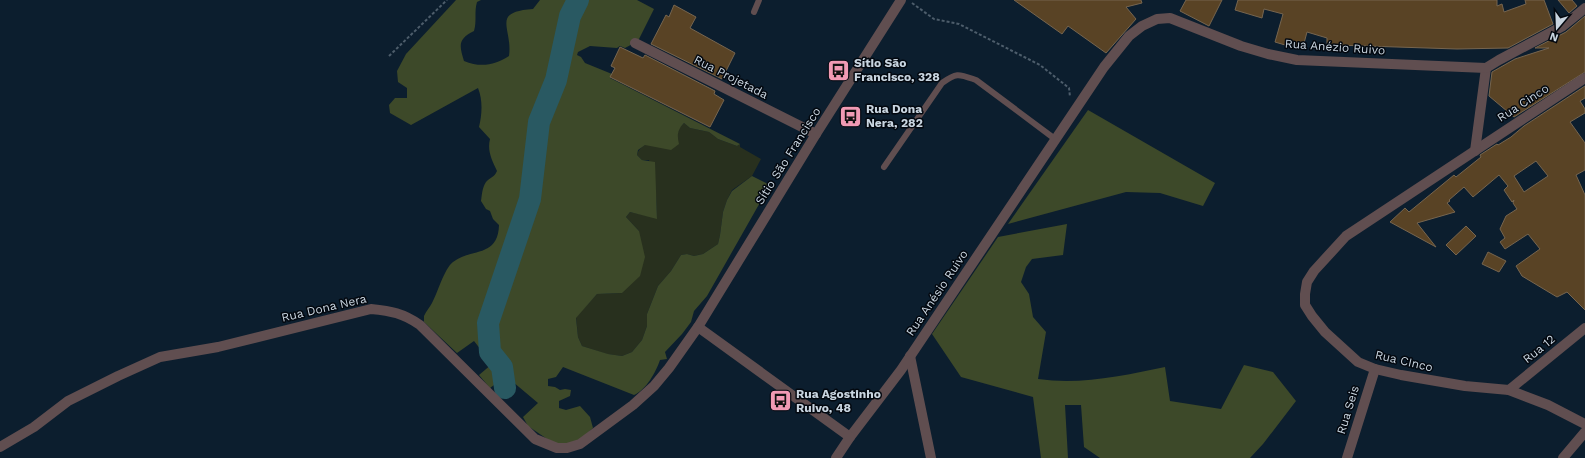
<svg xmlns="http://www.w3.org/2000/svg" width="1585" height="458" font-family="'Work Sans',sans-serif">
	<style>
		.green { fill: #28301e }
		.forest { fill: #3d4929 }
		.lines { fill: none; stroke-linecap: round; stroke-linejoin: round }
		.river { stroke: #295962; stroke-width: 22 }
		.building { fill: #594325; stroke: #76654f; fill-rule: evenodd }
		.path { stroke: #4d5d6b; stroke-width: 2; stroke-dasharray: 3 2; stroke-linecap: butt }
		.service { stroke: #604e50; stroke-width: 6 }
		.minor { stroke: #604e50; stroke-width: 10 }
		.tertiary { stroke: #604e50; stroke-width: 10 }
		.labels { text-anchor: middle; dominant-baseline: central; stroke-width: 3; stroke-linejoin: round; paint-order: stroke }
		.street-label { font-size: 12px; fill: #c9d5e0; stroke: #03080f }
		.poi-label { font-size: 12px; font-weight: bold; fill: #c9d5e0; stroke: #03080f; text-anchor: start }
	</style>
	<rect width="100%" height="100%" fill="#0c1e2e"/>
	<path class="green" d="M684,123L690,128L709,132L718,139L737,146L740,144V147L761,159L752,176L732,190L727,200L723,212L720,235L718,244L703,254L694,256L687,254L681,255L671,271L658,286L647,314V326L642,340L632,352L622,356L607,354L582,346L578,337L576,317L597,294L622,293L639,231L626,217L630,212L657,218L656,195L649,160H642L637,155C640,141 664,139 677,136L679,128Z"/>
	<g class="forest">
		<path d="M456,0H481L477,2C474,12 477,21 474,31C458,39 459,45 464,61C481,68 495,65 509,56C513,28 490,12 533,9L540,0H637L654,9L638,41L625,48L620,46L617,48L590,46L578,52L577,55L581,57L585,63L612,74L610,78L740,144L737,146L718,139L709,132L690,128L684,123C677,130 677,136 679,144L671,150L645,145L638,150L637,155L642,160L655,162L657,219L630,212L626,217L639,231L645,257L640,276L622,293L597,294L576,318L578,337L582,346L608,354L622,356L632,352L642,340L647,326V314L658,286L671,271L681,255L687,254L694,256L703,254L718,244L720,235L723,212L727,200L732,191L752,176L770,185L707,296L694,311L691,322L682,334L665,352L667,359L660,360C656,372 646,390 634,395L563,367L556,377L548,379V386L555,387L560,390L565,389L571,390L570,396L559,401V408L566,410L580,406L590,417L593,428L582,438L568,445L553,443L528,426L523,417L538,403L506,376L490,388L479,375L492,364L474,341L457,353L424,322C424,321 424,317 424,316C426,311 430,307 432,303C438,292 444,269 453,262C471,248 498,258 499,225L493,219L490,211L486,209L481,201C482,195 482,188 486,182C490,177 494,178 497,171C492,160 487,151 490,139L479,127C482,115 483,100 478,88L411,125L390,113L389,105L395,98H407V88L398,82L397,71L406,54Z"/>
		<path d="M1088,110L1215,183L1203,206L1160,193L1126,192L1008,224Z"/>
		<path d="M1067,224L1063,255L1032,259L1026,267L1021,282L1029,294L1033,317L1046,332L1038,379C1080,385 1123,376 1165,367L1170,401L1221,409L1244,365L1273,372L1296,401L1263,444L1250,458H1100L1084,447L1081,405H1065L1068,458H1041L1033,397L961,377L932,334L998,237Z"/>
	</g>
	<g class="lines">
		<path class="river" d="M505,388L502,367L490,352L488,323L530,199L539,122L556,80L570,16L578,0"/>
	</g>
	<g class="building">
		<path d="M1014,0H1141L1142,3L1126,7L1136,19L1106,53L1068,26L1062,34Z"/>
		<path d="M1186,0H1222L1209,26L1180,11Z"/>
		<path d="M1238,0H1497V6L1502,4L1504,12L1526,4L1525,0H1544L1553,24L1508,48L1457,49L1336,45L1327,44V38L1307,32L1303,47L1285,44V45L1275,42L1283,14L1264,9L1262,18L1235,10Z"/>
		<path d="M1558,0H1572L1577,6L1569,13Z"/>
		<path d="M674,5L696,17L690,28L735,53L722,79L651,44L666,15L669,17Z"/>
		<path d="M1585,16V72L1514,117L1489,96L1492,72L1515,59L1549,48H1535L1566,32Z"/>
		<path d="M620,47L643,58L645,55L715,91L714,94L724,100L710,127L610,77L615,68L611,66Z"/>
		<path d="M1585,86V98L1580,101L1585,109V113L1570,122L1585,143V170L1576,175L1585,195V310L1567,292L1557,297L1522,276L1516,266L1540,249L1528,234L1505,249L1500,242L1505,238L1500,229L1506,216L1517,209L1513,203L1514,200L1512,202L1504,190L1508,186L1499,175L1473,197L1464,187L1449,200L1450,201L1447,203L1455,212L1417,223L1436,247L1390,222L1405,208L1409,212L1454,175L1456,177L1481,157L1480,155L1497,144L1498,145L1511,137L1524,126ZM1536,161L1548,176L1524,192L1514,176Z"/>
		<path d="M1466,226L1476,236L1456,255L1446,245Z"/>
		<path d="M1488,252L1506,261L1499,272L1482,264Z"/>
	</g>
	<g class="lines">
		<g class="path">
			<path d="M912,3L934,19L959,24L1040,65L1069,88L1070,97"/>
			<path d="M389,56L447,0"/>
		</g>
		<g class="service">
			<path d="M754,12L759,0"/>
			<path d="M884,167L942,83C957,72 959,74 976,80L1055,139"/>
		</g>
		<g class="minor">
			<path d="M635,43L816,134"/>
			<path d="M1486,68L1499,60L1563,26L1585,8"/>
			<path d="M1585,78L1346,236L1314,271L1307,282L1305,294V305L1312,316L1325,332L1358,362L1375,369L1401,375L1465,386L1509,390L1548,405L1585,424"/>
			<path d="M1475,151L1486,68"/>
			<path d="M910,356L931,458"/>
			<path d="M1509,390L1585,328"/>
			<path d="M850,437L901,370L1104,67L1129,36L1142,26L1157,19L1170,18L1241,46L1268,54L1297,60L1486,68"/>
			<path d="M0,447L34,427L68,401L118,376L160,357L218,347L371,309C391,311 403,313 420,325L535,439L557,448H567L580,444L633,405L654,386L669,368L698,327"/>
			<path d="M1347,458L1375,369"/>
			<path d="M1563,458L1585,432"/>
		</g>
		<path class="tertiary" d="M836,458L850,437L698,327L816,134L901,0"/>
	</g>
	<defs>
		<symbol id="bus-square" viewBox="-11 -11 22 22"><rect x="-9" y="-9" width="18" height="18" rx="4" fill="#f09ab4" stroke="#03080f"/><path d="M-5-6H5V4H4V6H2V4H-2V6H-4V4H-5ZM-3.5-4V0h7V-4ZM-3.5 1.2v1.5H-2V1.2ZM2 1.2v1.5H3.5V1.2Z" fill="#111"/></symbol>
	</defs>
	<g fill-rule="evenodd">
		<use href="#bus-square" x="826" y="58" width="25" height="25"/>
		<use href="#bus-square" x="838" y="104" width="25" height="25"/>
		<use href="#bus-square" x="768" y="388" width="25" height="25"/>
	</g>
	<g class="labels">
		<g class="street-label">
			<text transform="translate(1335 47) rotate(4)">Rua Anézio Ruivo</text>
			<text transform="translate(731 77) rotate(27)">Rua Projetada</text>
			<text transform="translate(1523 103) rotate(-33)">Rua Cinco</text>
			<text transform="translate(788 156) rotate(-58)">Sítio São Francisco</text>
			<text transform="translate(937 293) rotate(-56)">Rua Anésio Ruivo</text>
			<text transform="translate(324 308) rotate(-13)">Rua Dona Nera</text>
			<text transform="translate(1539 349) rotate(-39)">Rua 12</text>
			<text transform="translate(1404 361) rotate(13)">Rua CInco</text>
			<text transform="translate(1348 410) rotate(-73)">Rua Seis</text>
		</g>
		<g class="poi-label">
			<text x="854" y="63">Sítio São<tspan x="854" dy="14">Francisco, 328</tspan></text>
			<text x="866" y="109">Rua Dona<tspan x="866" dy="14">Nera, 282</tspan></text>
			<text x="796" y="394">Rua Agostinho<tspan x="796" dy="14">Ruivo, 48</tspan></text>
		</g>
	</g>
	<g transform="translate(1557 28) rotate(199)" stroke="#03080f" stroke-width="3" paint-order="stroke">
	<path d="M0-3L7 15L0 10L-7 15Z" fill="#c9d5e0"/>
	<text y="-6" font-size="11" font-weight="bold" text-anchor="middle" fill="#c9d5e0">N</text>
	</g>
</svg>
